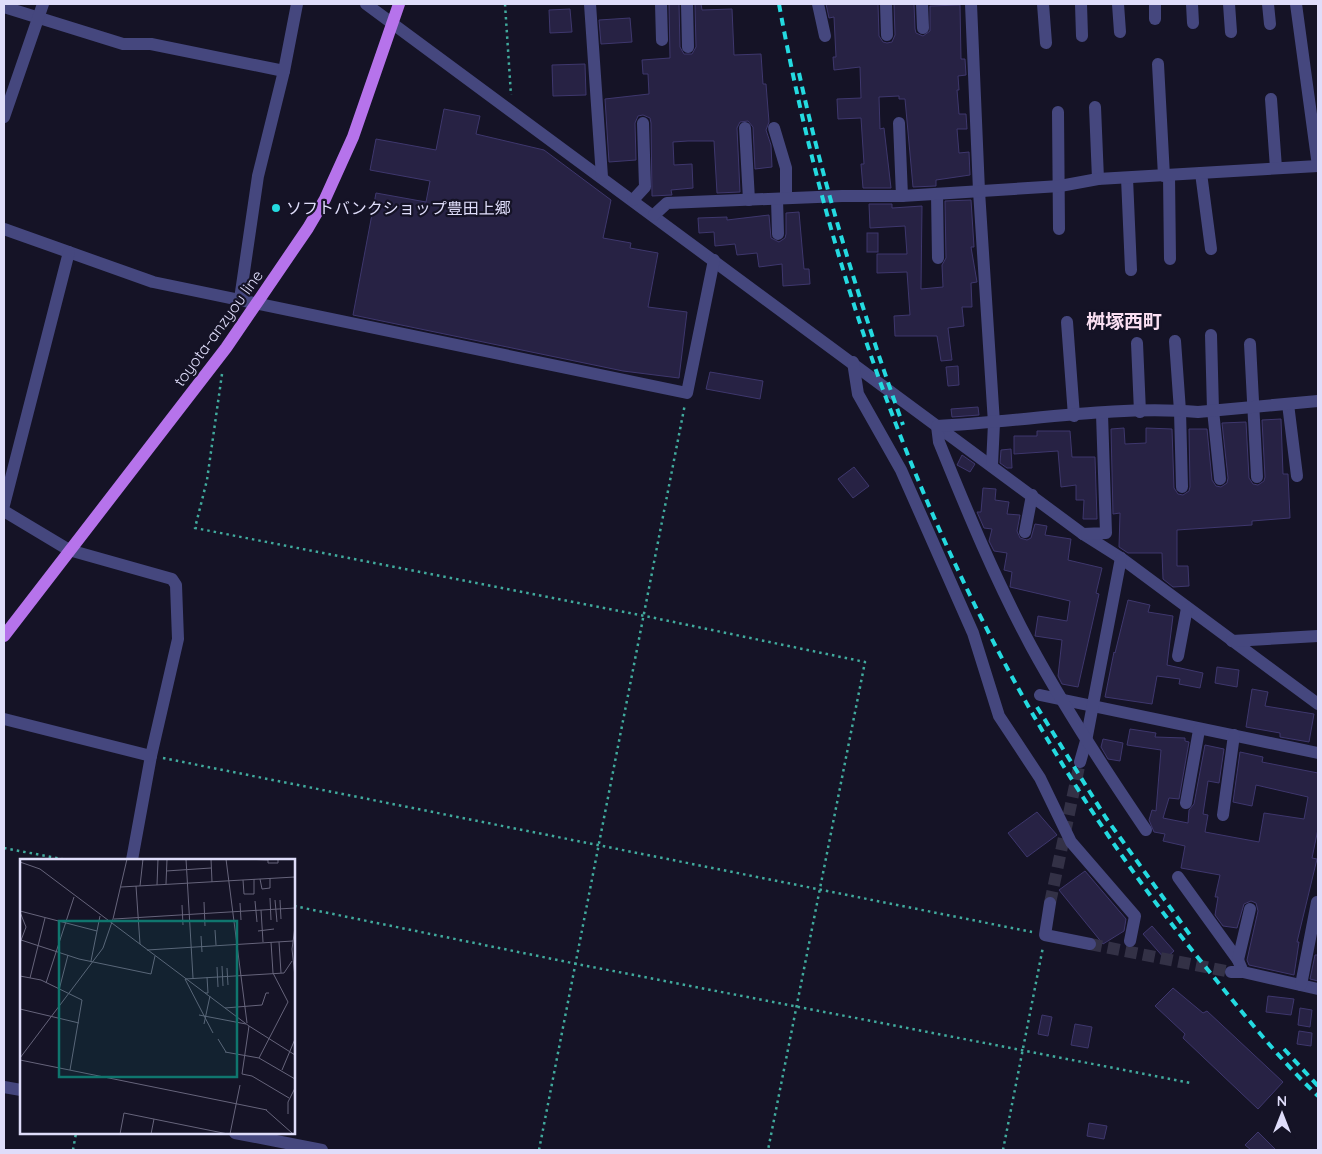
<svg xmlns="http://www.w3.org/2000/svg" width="1322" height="1154" font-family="Quicksand,'Noto Sans JP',sans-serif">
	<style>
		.building { fill: #272244; stroke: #3e376d }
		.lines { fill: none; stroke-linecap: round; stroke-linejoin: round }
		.minor-tunnel { stroke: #333146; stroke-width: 12; stroke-dasharray: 12 6; stroke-linecap: butt }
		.path { stroke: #41aa9d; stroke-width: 2.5; stroke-dasharray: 2.5 4; stroke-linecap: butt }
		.minor { stroke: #45477e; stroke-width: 12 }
		.major { stroke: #b673eb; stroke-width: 12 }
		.rail { stroke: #24dae0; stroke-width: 4; stroke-dasharray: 8 6; stroke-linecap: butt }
		.poi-dot { fill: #24dae0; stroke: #151326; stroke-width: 2 }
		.labels { text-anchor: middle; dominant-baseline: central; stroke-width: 4.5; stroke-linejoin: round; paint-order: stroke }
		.poi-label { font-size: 16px; fill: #dfddfa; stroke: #151326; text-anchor: start }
		.street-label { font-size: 16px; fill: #dfddfa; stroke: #151326 }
		.quarter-label { font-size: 19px; font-weight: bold; fill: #fadff2; stroke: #151326 }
		.inset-road { fill: none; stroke: #66647b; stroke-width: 1 }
		.view { fill: #0f766e; fill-opacity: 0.15; stroke: #0f766e; stroke-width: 2.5 }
		.inset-edge { fill: none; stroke: #dfddfa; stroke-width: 2.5 }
	</style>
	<rect width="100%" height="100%" fill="#151326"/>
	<g class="building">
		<path d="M669,4H679L680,47L684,54H692L696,47L695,4H701L702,10L732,9L734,55L761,54L763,84H766L769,122L766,130L771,145L772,167L755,169L753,127L748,121L740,122L737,128L740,192L717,193L714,141H688L673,142L674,165L692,164L693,188L671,190L672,195L652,196L651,123L650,118L643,115L638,116L635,123L636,160L609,162L605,99L649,94L648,74H643L642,60L670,58Z"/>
		<path d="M826,4H878L879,36L883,42L887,43L892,42L895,35L894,4H914L915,29L916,33L923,36L930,31V6L960,5L961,59H965L966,75L958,76L959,90H957L959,114H966L967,129H957L959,153L969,152L970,175L936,180V186L913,187L905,99H899V96L879,97L880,129L884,128L891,188H863L861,164H864L861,118L838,119L837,99L861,98L860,67L834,70L833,57H836L834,17L829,18Z"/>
		<path d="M570,9L572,32L550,33L549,10Z"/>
		<path d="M630,18L632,42L601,44L599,20Z"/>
		<path d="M585,64L586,95L553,96L552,65Z"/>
		<path d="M444,109L480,116L476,134L544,150L611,200L603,238L631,243L630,248L658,253L648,307L687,312L679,378L623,371L353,315L376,193L426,202L430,181L370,170L376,139L436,150Z"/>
		<path d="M971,200L974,247H971L977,282L971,283L972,307H962L964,326L948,328L952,360L941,361L937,336H895L894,316L910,315L907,272L877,273V254H907L905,226L870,228L869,204H892V208L922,206L921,289L943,287L942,265L946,258L945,201Z"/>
		<path d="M799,212L804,269H809L810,284L783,286L782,264L759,267L757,253L737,255L735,244L715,246L714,232L699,233L698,218L727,217V220L769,215L771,238L779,242L785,238L786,234V213Z"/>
		<rect x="867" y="233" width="11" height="19"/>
		<path d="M958,366L959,385L948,386L946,367Z"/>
		<path d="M710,372L763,381L760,399L706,389Z"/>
		<path d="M978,407L979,415L952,417L951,409Z"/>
		<path d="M1281,419L1283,474H1288L1290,518L1252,521V525L1177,530V566H1188L1189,586L1173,587L1163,579L1162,553H1128L1119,547L1120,513L1113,514L1111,429L1124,428L1125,444L1146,443V428L1172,429L1174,488L1178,494L1183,495L1189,491L1190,487L1189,429H1207L1212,480L1216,486L1221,487L1227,483L1228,478L1222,423L1246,422L1249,478L1253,484L1258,485L1264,481L1265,477L1262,420Z"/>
		<path d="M1037,431H1070L1072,457H1095L1097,519H1083L1084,500H1076V485L1061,487L1058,451L1014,454V436H1037Z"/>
		<path d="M1011,449L1012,468H1007L1000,463L1001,450Z"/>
		<path d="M962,455L975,464L970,472L957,465Z"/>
		<path d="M854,467L869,486L853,498L838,479Z"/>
		<path d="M983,488L996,489L995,500L1009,502L1007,514L1020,515L1017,531L1020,538L1027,540L1031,538L1035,524L1047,526L1045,535L1071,539L1068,560L1102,568L1096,593L1099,594L1078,687L1062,684L1058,676L1062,640L1035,636L1038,616L1067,621L1070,601L1010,587L1012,572L1004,570L1007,553L994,551L989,541L992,529L984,528L977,512H981Z"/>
		<path d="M1128,600L1150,605L1148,612L1173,616L1167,665L1203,673L1200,688L1179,684L1180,679L1157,676L1152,704L1105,697L1114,652L1115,653Z"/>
		<path d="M1217,667L1239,670L1237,687L1215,683Z"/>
		<path d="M1252,689L1268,692L1265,706L1314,714L1309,742L1280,737V733L1246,727Z"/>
		<path d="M1130,729L1156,733L1155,737L1185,738V741L1189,742L1179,799L1169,798L1163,818L1188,823L1189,810L1194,804L1205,745L1224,749L1219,783L1208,781L1203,814L1208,815L1205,832L1259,842L1264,813L1304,819L1308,797L1256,785L1252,806L1233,802L1240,752L1263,757L1262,762L1318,773V829L1312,858L1317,859L1297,942H1299L1294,975L1249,965L1247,960L1258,911L1256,903L1251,901L1244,904L1237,928L1223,926L1215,915L1218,897H1215L1220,875L1181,868L1185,846L1163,841L1165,834L1154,832L1149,820L1152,810L1156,811L1161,750L1127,745Z"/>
		<path d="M1103,739L1123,743L1120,761L1108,759L1101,747Z"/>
		<path d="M1037,812L1057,835L1027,857L1008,833Z"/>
		<path d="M1085,871L1126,919L1124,931L1103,944L1059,890Z"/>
		<path d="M1152,926L1174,951L1165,959L1143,934Z"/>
		<path d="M1315,955H1318V981L1310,979Z"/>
		<path d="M1173,988L1203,1013L1207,1011L1283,1082L1258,1109L1183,1038L1185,1034L1155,1006Z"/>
		<path d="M1268,996L1294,999L1291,1015L1266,1012Z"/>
		<path d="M1300,1008L1312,1010L1310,1027L1298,1025Z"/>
		<path d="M1042,1015L1052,1017L1048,1036L1038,1034Z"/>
		<path d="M1075,1024L1092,1027L1088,1048L1071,1045Z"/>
		<path d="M1299,1031L1312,1033L1311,1046L1297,1044Z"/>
		<path d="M1089,1123L1107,1126L1104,1139L1087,1136Z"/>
		<path d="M1258,1132L1276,1150H1251L1245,1145Z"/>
	</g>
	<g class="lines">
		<g class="minor-tunnel">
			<path d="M1050,903L1080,762"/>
			<path d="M1090,944L1231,972"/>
		</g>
		<g class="path">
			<path d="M505,4L511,95"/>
			<path d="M222,374L207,480L195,528L645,616L865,662L768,1150"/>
			<path d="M163,758L1032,932"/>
			<path d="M4,848L67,860"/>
			<path d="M294,906L577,964L1191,1083"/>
			<path d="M73,1150L76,1133"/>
			<path d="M539,1150L685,404"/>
			<path d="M1003,1150L1043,947"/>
		</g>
		<g class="minor">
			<path d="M366,4L1083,534L1121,558L1318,704"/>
			<path d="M590,4L602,177"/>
			<path d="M661,4L662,40"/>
			<path d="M687,4L688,47"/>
			<path d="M818,4L825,36"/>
			<path d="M886,4L887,35"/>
			<path d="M922,4L923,28"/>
			<path d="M971,4L979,191L994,423L992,465"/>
			<path d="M1043,4L1046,43"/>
			<path d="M1081,4L1082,36"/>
			<path d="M1118,4L1120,32"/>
			<path d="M1155,4V19"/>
			<path d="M1192,4L1193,23"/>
			<path d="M1229,4L1231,32"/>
			<path d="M1268,4L1270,24"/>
			<path d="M1296,4L1318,166"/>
			<path d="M4,7L123,44H151L284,71"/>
			<path d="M1158,64L1164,176"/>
			<path d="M1271,99L1276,168"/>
			<path d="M1095,107L1098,179"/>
			<path d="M1058,112L1059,229"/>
			<path d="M4,117L43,4"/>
			<path d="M899,123L902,196"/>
			<path d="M745,128L749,200"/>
			<path d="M774,128L786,168V198"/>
			<path d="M1201,173L1211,249"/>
			<path d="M1169,175L1170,259"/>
			<path d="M1127,178L1131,270"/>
			<path d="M937,194L938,258"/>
			<path d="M777,199L778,234"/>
			<path d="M633,200L645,187L643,123"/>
			<path d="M654,215L667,203L842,196H902L1060,186L1098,179L1318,166"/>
			<path d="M4,229L153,282L687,393L714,260"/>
			<path d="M240,299L258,176L284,71L297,4"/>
			<path d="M1067,322L1074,416"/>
			<path d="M1211,335L1213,410L1220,479"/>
			<path d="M1175,341L1180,411L1182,487"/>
			<path d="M1137,343L1140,412"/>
			<path d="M1250,344L1257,477"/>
			<path d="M853,362L858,394L901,470L973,633L999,716L1040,778L1071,842L1135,916L1130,941"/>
			<path d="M1288,404L1297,476"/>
			<path d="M4,505L69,252"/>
			<path d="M4,511L69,550L172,579L176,585L178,639L151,756L132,860"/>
			<path d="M1025,532L1032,495"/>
			<path d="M1083,534L1106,533L1102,414"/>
			<path d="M1232,641L1318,636"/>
			<path d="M1178,656L1187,608"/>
			<path d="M1040,695L1318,753"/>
			<path d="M4,719L151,756"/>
			<path d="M1080,762L1086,741L1121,558"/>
			<path d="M1186,803L1199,730"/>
			<path d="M1223,815L1234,735"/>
			<path d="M1146,830C1105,770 1066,710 1031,646C996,581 967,511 939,442L937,426C1022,422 1113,405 1198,412L1318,401"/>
			<path d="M1178,877L1238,960L1243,972"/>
			<path d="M1050,903L1045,935L1090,944"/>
			<path d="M1238,960L1250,909"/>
			<path d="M1231,972H1243L1318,989"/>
			<path d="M1301,985L1317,902"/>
			<path d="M4,1087L21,1090"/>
			<path d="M235,1133L322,1150"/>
		</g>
		<path class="major" d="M4,636L226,348L308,228L325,199L353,137L399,4"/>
		<g class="rail">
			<path d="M779,4C843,354 982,693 1208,970C1243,1013 1278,1058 1318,1096"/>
			<path d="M799,73C825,192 862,310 903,425"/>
			<path d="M1037,707L1106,818L1190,935"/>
			<path d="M1284,1049L1318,1086"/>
		</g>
	</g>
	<circle class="poi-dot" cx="276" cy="208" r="5"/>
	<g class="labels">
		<g class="poi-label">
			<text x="286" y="208">ソフトバンクショップ豊田上郷</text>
		</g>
		<g class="street-label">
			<text transform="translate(218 328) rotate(-54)">toyota-anzyou line</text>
		</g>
		<g class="quarter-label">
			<text x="1124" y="321">桝塚西町</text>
		</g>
	</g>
	<g transform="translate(20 859)">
		<rect width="275" height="275" fill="#151326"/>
		<path class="inset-road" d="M166,0L173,119M191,0L192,23M206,0L227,164M224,0L248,1V4H258V0M0,3L20,10L229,167L275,196M146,12L191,9M240,20L242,30L250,29V19M223,21L224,35H234V20M146,25L147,0M137,26L138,0M116,27L120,85M120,27L123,0M101,28L275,18M250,39L251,61M255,41L257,63M260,41L261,60M235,42L237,63M184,43L185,67M220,44L221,61M162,46L163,66M241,51L243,83M0,52L77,72M0,53L6,68L0,84M94,60L275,49M275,68L272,90L275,118M195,71L196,86M238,72L254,70M181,77L182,93M1,81L59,100L131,115L135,97M259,83L261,114M127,91L273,82M71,102L80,57M202,107L203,127M197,108L198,128M207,109L208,126M0,117L21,121L62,141L50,211M10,119L25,59M26,124L54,38M39,131L48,96M185,134H188L187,118M205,149L242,146L246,134H249M0,150L59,164M179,156L226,165M184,165L190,137M229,167L222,215L232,217L269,239M193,174L165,120L264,114L272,102M198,180L206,193M205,193L239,199L275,220M0,199L83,89L93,60L107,0M239,199L268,143L253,114L251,83M0,201L247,251M262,211L275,180M246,251L272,274M268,255V243L275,229M100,275L104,254L208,275M131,275L134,260M210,275L220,226"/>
		<path class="view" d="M39,62H217V218H39Z"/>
		<rect width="275" height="275" class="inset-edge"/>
	</g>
	<rect width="1322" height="1154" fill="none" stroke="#dfddfa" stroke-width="10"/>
	<g transform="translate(1282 1114)" stroke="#151326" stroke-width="4" paint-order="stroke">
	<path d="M0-4L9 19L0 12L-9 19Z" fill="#dfddfa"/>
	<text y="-8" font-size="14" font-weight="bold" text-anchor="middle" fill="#dfddfa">N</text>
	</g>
</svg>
